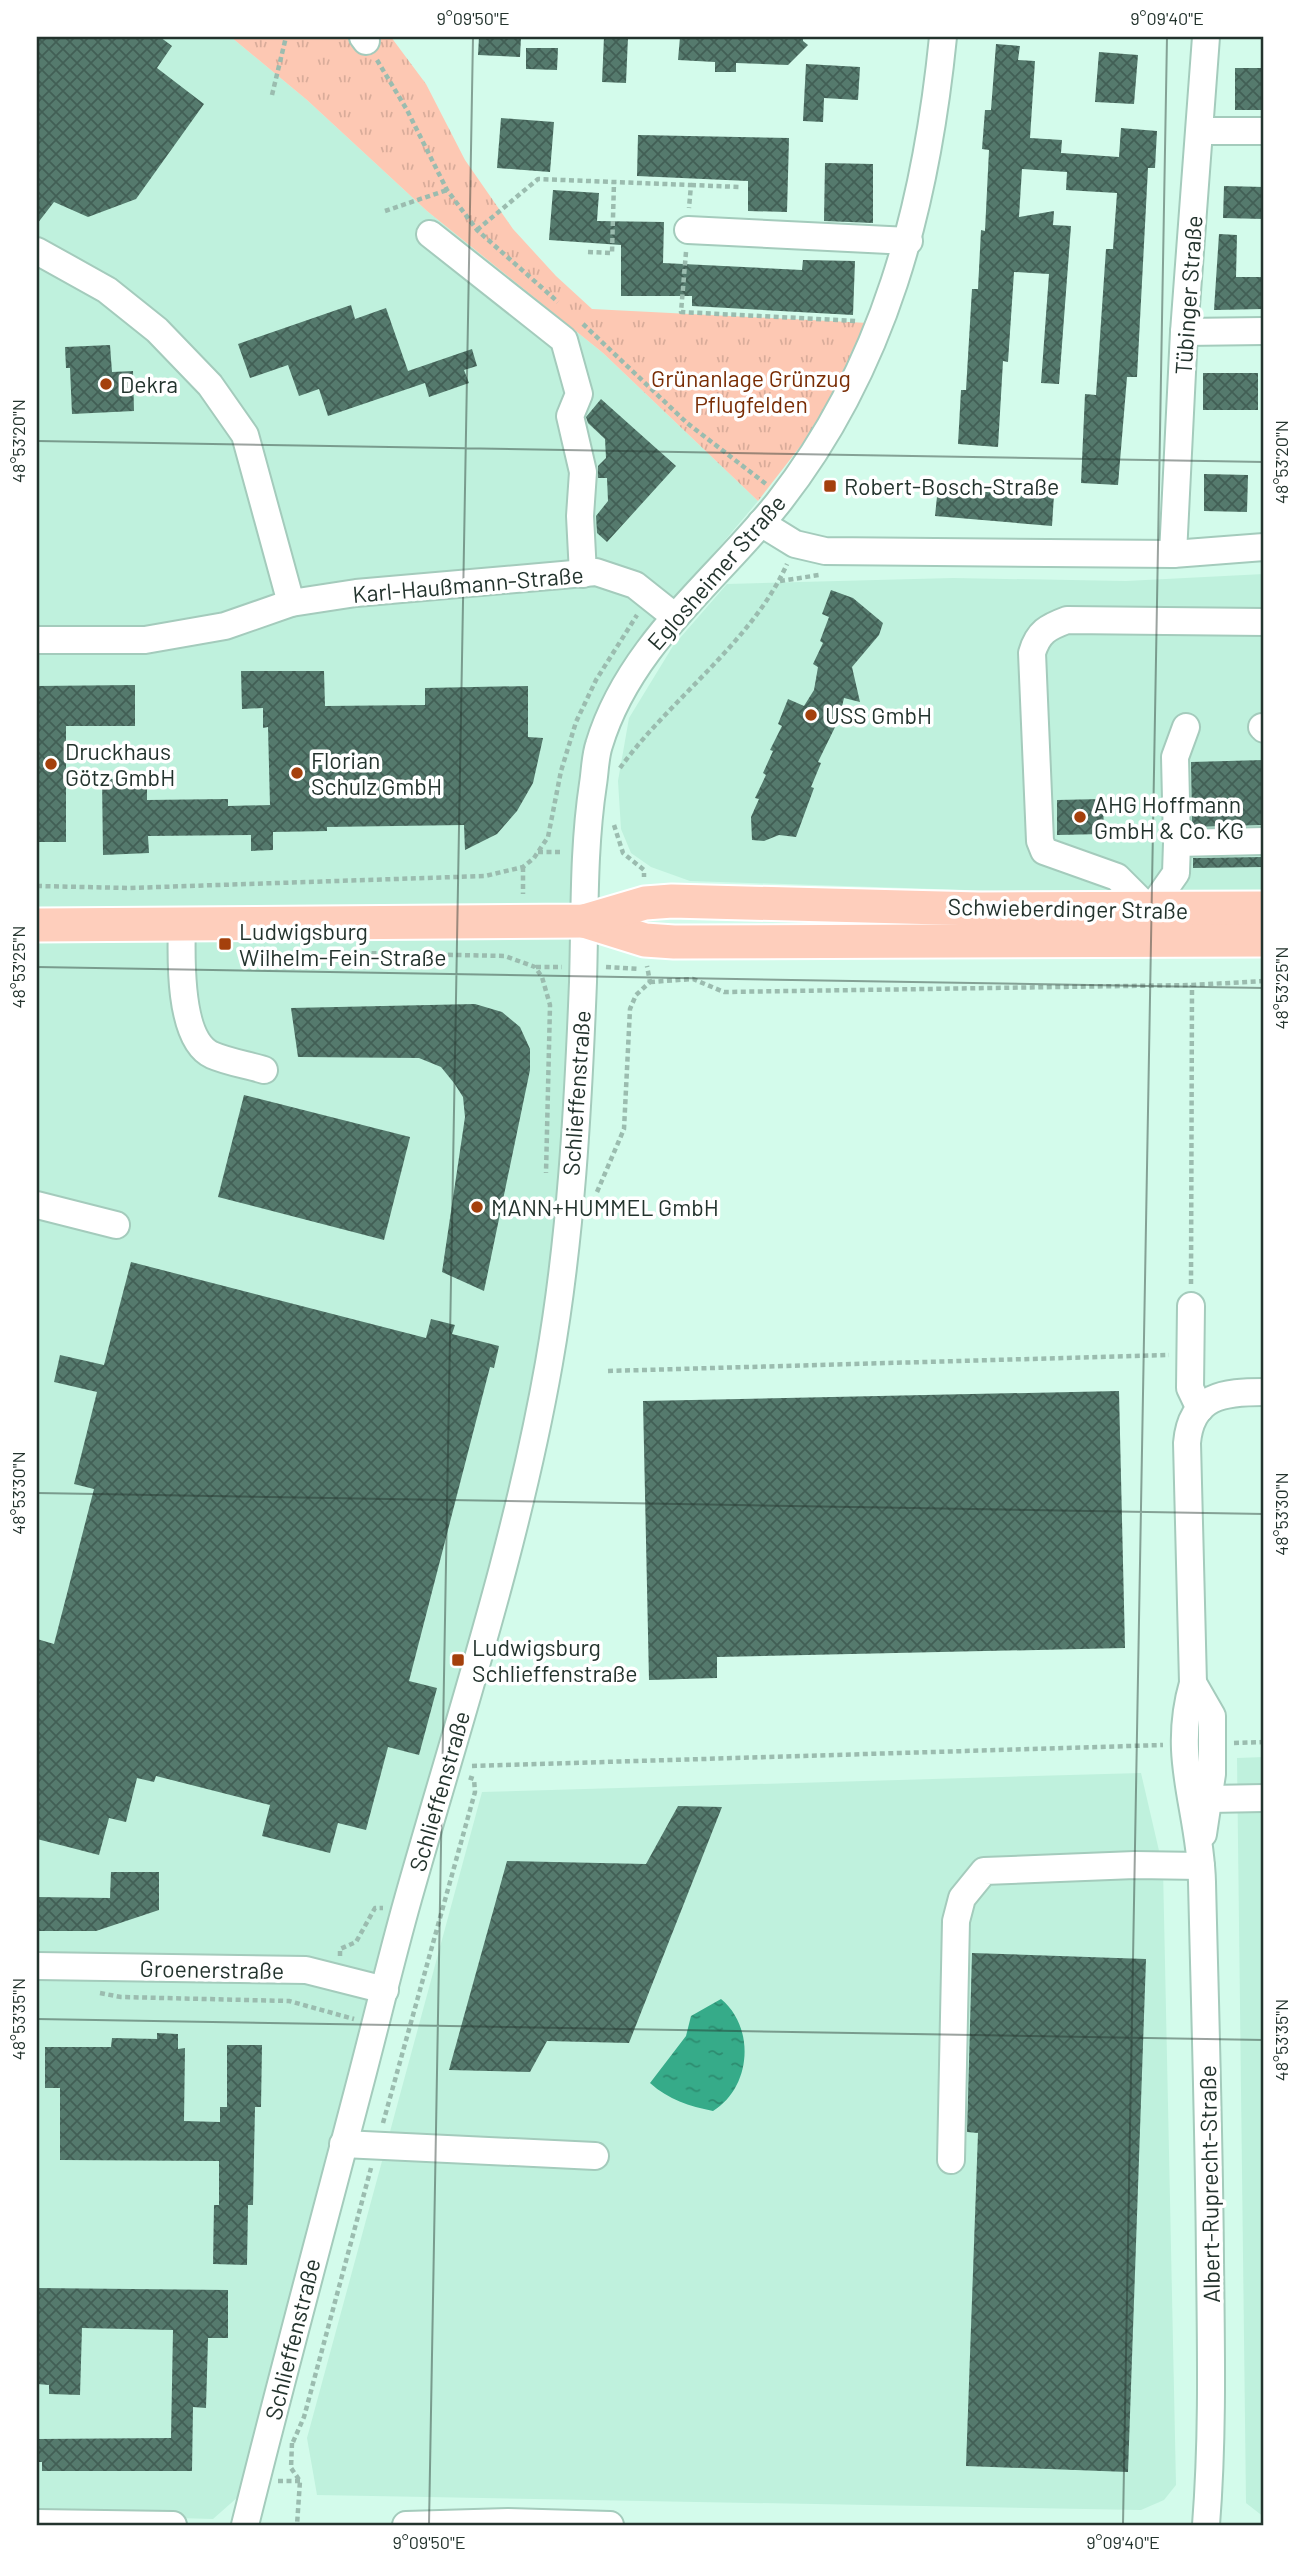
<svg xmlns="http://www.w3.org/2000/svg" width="1301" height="2562" font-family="Barlow,sans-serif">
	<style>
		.built { fill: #bff1dd }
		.park { fill: url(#park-tufts) }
		.water { fill: url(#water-ripples) }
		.building { fill: url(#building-cross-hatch) }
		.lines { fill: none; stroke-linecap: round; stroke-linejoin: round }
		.minor-casing { stroke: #a4cbbc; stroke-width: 30 }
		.major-casing { stroke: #fff; stroke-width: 37 }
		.path { stroke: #9bbcaf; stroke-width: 4.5; stroke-dasharray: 5 3.5; stroke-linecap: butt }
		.minor { stroke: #fff; stroke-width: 26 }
		.major { stroke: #fecebc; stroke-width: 33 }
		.ticks { fill: none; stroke: #23332d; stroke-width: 2; stroke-opacity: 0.45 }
		.poi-dot { fill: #a4400c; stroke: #fff; stroke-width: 2.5 }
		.labels { text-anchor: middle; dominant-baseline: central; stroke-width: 7; stroke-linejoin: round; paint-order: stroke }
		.street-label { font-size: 23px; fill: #23332d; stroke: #fff }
		.park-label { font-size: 23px; fill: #792d05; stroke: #fff }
		.poi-label { font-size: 23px; fill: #23332d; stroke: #fff; text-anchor: start }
		.neatline { fill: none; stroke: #23332d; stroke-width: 2.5 }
		.ticks-label { font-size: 18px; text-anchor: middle; fill: #23332d }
	</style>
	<defs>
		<pattern id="park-tufts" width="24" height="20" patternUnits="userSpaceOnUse" patternTransform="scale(1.75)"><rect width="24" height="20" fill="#fdc8b3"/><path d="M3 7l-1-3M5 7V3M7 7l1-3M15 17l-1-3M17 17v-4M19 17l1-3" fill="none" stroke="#d9ac9a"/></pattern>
		<pattern id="water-ripples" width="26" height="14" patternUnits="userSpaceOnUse" patternTransform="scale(1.75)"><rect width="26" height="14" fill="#36ab89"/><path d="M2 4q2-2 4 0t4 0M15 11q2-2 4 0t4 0" fill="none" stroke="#2d8c70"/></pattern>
		<pattern id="building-cross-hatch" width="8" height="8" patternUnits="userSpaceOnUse" patternTransform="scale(1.75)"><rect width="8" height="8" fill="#557a6d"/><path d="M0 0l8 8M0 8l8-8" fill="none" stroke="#425f55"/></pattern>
	</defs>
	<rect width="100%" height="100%" fill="#d3fbeb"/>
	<g class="built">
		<path d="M37,37H231L307,100L427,211L603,353L758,501L663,614L590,746L550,1355L256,2481L213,2519L37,2514Z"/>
		<path d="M1264,574V896L1183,897L690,881L651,867L631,853L621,829L618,781L629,718L673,646L727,584L953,578L1126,581Z"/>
		<path d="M1264,1757V2517L1246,2503L1237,1758Z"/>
		<path d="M1141,1773L1163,1868L1176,2485L1164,2500L1141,2510L317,2495L307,2438L482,1792Z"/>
	</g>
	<path class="park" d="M231,37H391L426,84L465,160L513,229L556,276L592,309L868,323L830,408L758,501L603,353L427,211L307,100Z"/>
	<path class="water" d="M721,1999C756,2028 751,2088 713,2111C689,2106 669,2100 650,2083L686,2036L691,2016Z"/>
	<g class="building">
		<path d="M37,37H160L172,46L157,68L204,104L136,199L88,217L54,202L37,224Z"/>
		<path d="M479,37H521L520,57L478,55Z"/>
		<path d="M604,37H628L626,83L602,82Z"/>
		<path d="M680,37H803V41L808,45L788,65L736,63V72H715V62L678,60Z"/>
		<path d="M996,44L1020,46L1018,60L1035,61L1030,138L1062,140L1061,153L1119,157L1121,128L1157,131L1155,168H1148L1137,377H1127L1118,485L1081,483L1085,394L1096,395L1106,249H1113L1117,193L1066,190L1067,172L1022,169L1019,217L1054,211L1053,225L1071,226L1059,384L1041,383L1049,274L1014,272L1008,362L1003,361L998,447L958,444L961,390H966L972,289H978L981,230L985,231L989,150L982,149L985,110H991Z"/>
		<path d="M526,48H558L557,70L526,69Z"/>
		<path d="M1099,52L1138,55L1134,104L1095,102Z"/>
		<path d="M806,64L860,67L858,100L824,98L823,122L803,121Z"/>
		<rect x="1235" y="68" width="29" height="42"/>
		<path d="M501,118L554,122L550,172L497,168Z"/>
		<path d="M638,135L789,138L787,212L748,211V181L637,176Z"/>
		<path d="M825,163L873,164V223L824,221Z"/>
		<path d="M1224,186L1264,187V219L1223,218Z"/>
		<path d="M553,190L599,193L597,221L664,222L663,263L802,270L803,260L855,261L853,315L692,306V296H621V245L549,240Z"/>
		<path d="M1219,234L1237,235L1236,277H1261L1264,309L1214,310Z"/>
		<path d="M351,305L355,319L386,308L408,371L472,349L477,366L464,370L469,383L429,397L425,383L328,416L319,389L299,396L288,365L250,378L238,344Z"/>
		<path d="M110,345L112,372L133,371L134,411L72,414L70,368H66L65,347Z"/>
		<rect x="1203" y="373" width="55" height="37"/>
		<path d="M601,399L676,466L607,542L597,533L596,516L608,501L607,478H598V466L606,458L605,439L588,423L586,417Z"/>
		<path d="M1204,474L1248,475L1247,512L1204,511Z"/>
		<path d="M938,487L1006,494V492L1054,495L1052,526L935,516Z"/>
		<path d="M831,590L853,598L883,623L879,635L852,667L860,702L844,698L839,719L818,762L821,763L811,787L814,788L796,837L779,835L764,841L752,840L751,817L759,799L755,798L766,775L763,773L773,751L770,750L782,726L778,724L788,699L804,706L814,690L818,667L813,664L823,643L820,641L829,617L822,614Z"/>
		<path d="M241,671H324L325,706L425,705V688L528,686V737L543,738L533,783L517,811L497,834L465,850L464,825L327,827V831L273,832V850L251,851V835L148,836L149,853L103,855L102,779H147V800L228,799V806L270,805L268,727L263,728V708L242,709Z"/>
		<path d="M135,685V726H66V842H37V686Z"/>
		<path d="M1264,760V825L1192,827L1191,762Z"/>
		<path d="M1103,799L1104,834L1057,835V800Z"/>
		<path d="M1264,857V867L1193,868V858Z"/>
		<path d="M475,1004L502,1012L520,1027L530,1049V1070L484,1291L442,1272L465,1117L463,1097L454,1083L441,1067L419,1058L298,1057L291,1008Z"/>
		<path d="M244,1095L410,1137L384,1240L218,1197Z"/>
		<path d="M131,1262L426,1338L431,1319L455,1325L452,1334L499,1346L494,1368L490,1367L409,1681L437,1688L419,1755L388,1747L366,1830L338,1823L330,1853L262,1836L270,1805L156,1776L154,1782L137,1778L126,1822L109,1818L99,1855L37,1839V1639L54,1644L94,1489L74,1484L97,1392L54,1382L60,1355L104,1365Z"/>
		<path d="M1119,1391L1125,1648L717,1657V1678L649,1680L643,1401Z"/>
		<path d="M678,1806L722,1807L629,2043L547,2041L530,2072L449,2070L507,1861L646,1864Z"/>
		<path d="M111,1872H159V1910L96,1931H37V1897L110,1898Z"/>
		<path d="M972,1953L1146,1959L1128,2472L966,2466L978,2133L967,2132Z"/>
		<path d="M157,2033L178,2034V2049L185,2048L184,2121L220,2122V2107H227V2045H262L261,2107H255L253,2205H248L247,2265L213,2264L214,2205H219V2161L60,2160V2088H45V2047H111L112,2038L157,2039Z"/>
		<path d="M37,2288L228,2290V2338H208L206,2408L193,2407L192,2471H42V2462H37V2439L171,2438L173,2330L82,2328L80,2395L49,2394V2385L37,2384Z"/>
	</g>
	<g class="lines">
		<defs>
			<g id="minor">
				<path d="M363,37L366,41"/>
				<path d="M1200,131H1264"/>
				<path d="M688,230L909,241"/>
				<path d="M430,234L564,340L579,394L570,416L583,472L580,516L583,574"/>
				<path d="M37,251L107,290L157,330L210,385L245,435L291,603"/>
				<path d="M1184,332L1264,331"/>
				<path d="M761,523L795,544L825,551L1173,554L1264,547"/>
				<path d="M1173,554L1184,332L1206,37"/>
				<path d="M1264,622L1067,620C1048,627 1038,632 1032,653L1040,841L1044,851L1117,877L1150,910L1176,873L1177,843L1264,841"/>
				<path d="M37,640H145L225,626L291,603L356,593L596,572L635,585L674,616"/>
				<path d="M1262,727L1264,729"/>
				<path d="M1177,843L1175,757L1186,727"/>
				<path d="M182,922C181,954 178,1039 212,1055C228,1062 248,1065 264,1070"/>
				<path d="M37,1205L116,1225"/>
				<path d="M1191,1306L1190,1388L1200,1409"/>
				<path d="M1193,1683L1212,1716V1774L1203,1834"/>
				<path d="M1209,1799L1264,1798"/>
				<path d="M37,1966L306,1970L385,1990"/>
				<path d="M343,2144L595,2156"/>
				<path d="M951,2160L956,1921L962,1898L984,1871L1135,1865L1201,1866"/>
				<path d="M37,2523L173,2525"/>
				<path d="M245,2525C281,2380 320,2236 358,2091C375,2027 390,1963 408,1899C458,1722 517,1545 549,1363C571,1238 578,1108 583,982C585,916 583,850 593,784C595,772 595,757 599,745C629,645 716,581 778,503C885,367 926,206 943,37"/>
				<path d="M406,2525L508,2522L610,2525"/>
				<path d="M1206,2525C1213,2437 1211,2348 1210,2260C1209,2134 1205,2008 1202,1882C1200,1808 1171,1759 1193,1683L1187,1443C1191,1395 1224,1392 1264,1392"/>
			</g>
			<g id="major">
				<path d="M584,921L645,940L674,942L1264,940"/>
				<path d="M37,925L584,921L645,903L672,901L979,909L1264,908"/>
			</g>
		</defs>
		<use href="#minor" class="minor-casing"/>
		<use href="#major" class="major-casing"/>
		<g class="path">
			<path d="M377,60L407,110L447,190L477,230L558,302"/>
			<path d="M272,95L286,37"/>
			<path d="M691,185L740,187"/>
			<path d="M385,211L447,190"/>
			<path d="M477,230L538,179L691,185L689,208"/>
			<path d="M588,252L612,253L614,182"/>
			<path d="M686,252L681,312L857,321"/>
			<path d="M583,324L687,423L766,484"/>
			<path d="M780,581L819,575"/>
			<path d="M620,768C669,700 753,641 787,564"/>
			<path d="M614,825L623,853L644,870V877"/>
			<path d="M538,852H562"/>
			<path d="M523,867V894"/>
			<path d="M37,886L129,888L485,876L523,867L534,858L548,837L561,771L576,722L596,680L637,615"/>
			<path d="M363,953L505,956L535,967L542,977L550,1005L546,1173"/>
			<path d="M536,967H562"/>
			<path d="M606,967L639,969"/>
			<path d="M650,982L693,979L724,992L1192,985L1264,981"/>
			<path d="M597,1192L624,1129L630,1009L636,995L650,982L647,966"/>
			<path d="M1191,1284L1192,985"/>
			<path d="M608,1371L1169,1355"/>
			<path d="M1234,1743L1264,1742"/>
			<path d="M472,1766L1163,1745"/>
			<path d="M340,1956V1949L356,1942L375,1908H383"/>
			<path d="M100,1993L121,1997L289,2001L354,2019"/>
			<path d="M383,2123L475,1792L474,1779L468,1777"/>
			<path d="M293,2442L304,2417L371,2168"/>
			<path d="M292,2443L291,2468L300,2481L297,2525"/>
			<path d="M278,2481H300"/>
		</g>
		<use href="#minor" class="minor"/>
		<use href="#major" class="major"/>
	</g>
	<path class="ticks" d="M37,441L1264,462M37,967L1264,988M37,1493L1264,1514M37,2019L1264,2040M429,2525L473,37M1123,2525L1167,37"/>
	<g class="poi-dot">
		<circle cx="106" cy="384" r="7"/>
		<rect x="823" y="479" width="14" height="14" rx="3.5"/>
		<circle cx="811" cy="715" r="7"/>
		<circle cx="51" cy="764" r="7"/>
		<circle cx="297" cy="773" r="7"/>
		<circle cx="1080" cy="817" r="7"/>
		<rect x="218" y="937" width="14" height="14" rx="3.5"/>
		<circle cx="477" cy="1207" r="7"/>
		<rect x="451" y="1653" width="14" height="14" rx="3.5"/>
	</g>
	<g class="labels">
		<g class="street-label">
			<text transform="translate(1188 295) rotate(-86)">Tübinger Straße</text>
			<text transform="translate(716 572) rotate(-49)">Eglosheimer Straße</text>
			<text transform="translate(468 584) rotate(-5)">Karl-Haußmann-Straße</text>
			<text transform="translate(1068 908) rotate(1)">Schwieberdinger Straße</text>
			<text transform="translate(576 1093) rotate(-86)">Schlieffenstraße</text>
			<text transform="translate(439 1791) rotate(-74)">Schlieffenstraße</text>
			<text transform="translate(212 1969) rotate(1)">Groenerstraße</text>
			<text transform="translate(1209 2184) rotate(-91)">Albert-Ruprecht-Straße</text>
			<text transform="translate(292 2339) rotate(-76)">Schlieffenstraße</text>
		</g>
		<g class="park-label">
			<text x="751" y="378">Grünanlage Grünzug<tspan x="751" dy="26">Pflugfelden</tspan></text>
		</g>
		<g class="poi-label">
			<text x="120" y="384">Dekra</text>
			<text x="844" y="486">Robert-Bosch-Straße</text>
			<text x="825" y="715">USS GmbH</text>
			<text x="65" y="751">Druckhaus<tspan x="65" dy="26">Götz GmbH</tspan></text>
			<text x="311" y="760">Florian<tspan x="311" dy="26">Schulz GmbH</tspan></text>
			<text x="1094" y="804">AHG Hoffmann<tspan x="1094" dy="26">GmbH &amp; Co. KG</tspan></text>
			<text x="239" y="931">Ludwigsburg<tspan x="239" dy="26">Wilhelm-Fein-Straße</tspan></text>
			<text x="491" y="1207">MANN+HUMMEL GmbH</text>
			<text x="472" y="1647">Ludwigsburg<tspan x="472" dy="26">Schlieffenstraße</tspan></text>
		</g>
	</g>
	<rect width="1301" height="2562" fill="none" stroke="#ffffff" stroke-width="77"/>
	<rect x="38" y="38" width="1224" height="2486" class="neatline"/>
	<g class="ticks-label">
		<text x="473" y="25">9°09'50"E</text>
		<text x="1167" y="25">9°09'40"E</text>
		<text transform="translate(19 441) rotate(-90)" y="6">48°53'20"N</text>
		<text transform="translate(1282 462) rotate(-90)" y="6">48°53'20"N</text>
		<text transform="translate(19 967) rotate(-90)" y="6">48°53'25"N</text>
		<text transform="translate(1282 988) rotate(-90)" y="6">48°53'25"N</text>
		<text transform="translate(19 1493) rotate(-90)" y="6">48°53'30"N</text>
		<text transform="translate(1282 1514) rotate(-90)" y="6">48°53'30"N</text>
		<text transform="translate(19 2019) rotate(-90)" y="6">48°53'35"N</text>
		<text transform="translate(1282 2040) rotate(-90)" y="6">48°53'35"N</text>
		<text x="429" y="2549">9°09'50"E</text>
		<text x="1123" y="2549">9°09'40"E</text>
	</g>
</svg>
